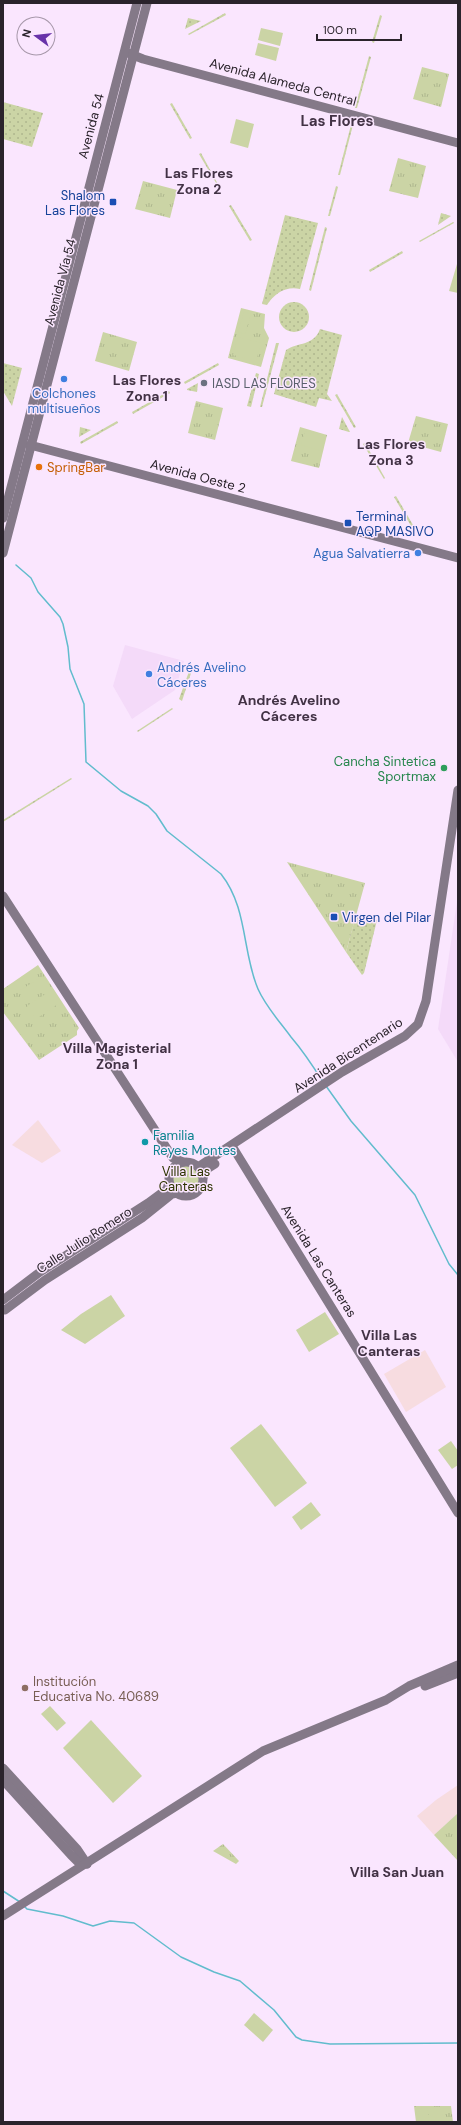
<svg xmlns="http://www.w3.org/2000/svg" width="461" height="2125" font-family="'DM Sans',sans-serif">
	<style>
		.built { fill: #f4daf9 }
		.education { fill: #f7dce0 }
		.grass { fill: url(#grass-dots) }
		.park { fill: url(#park-tufts) }
		.pitch { fill: #cbd4a5 }
		.lines { fill: none; stroke-linecap: round; stroke-linejoin: round }
		.stream { stroke: #61bccd; stroke-width: 1.5 }
		.secondary { stroke: #847988; stroke-width: 9 }
		.transit-dot { fill: #1a4fb4; stroke: #fae6fe; stroke-width: 1.5 }
		.shop-dot { fill: #3f7fe0; stroke: #fae6fe; stroke-width: 1.5 }
		.worship-dot { fill: #6b7280; stroke: #fae6fe; stroke-width: 1.5 }
		.food-dot { fill: #e8710a; stroke: #fae6fe; stroke-width: 1.5 }
		.leisure-dot { fill: #2e9e5b; stroke: #fae6fe; stroke-width: 1.5 }
		.culture-dot { fill: #0f9aa8; stroke: #fae6fe; stroke-width: 1.5 }
		.education-dot { fill: #8d6e63; stroke: #fae6fe; stroke-width: 1.5 }
		.labels { text-anchor: middle; dominant-baseline: central; stroke-width: 3; stroke-linejoin: round; paint-order: stroke }
		.street-label { font-size: 13px; fill: #2a232b; stroke: #fae6fe }
		.transit-label { font-size: 13px; fill: #164399; stroke: #fae6fe; text-anchor: start }
		.worship-label { font-size: 13px; fill: #5b616d; stroke: #fae6fe; text-anchor: start }
		.shop-label { font-size: 13px; fill: #366cbe; stroke: #fae6fe }
		.food-label { font-size: 13px; fill: #c56008; stroke: #fae6fe; text-anchor: start }
		.leisure-label { font-size: 13px; fill: #27864d; stroke: #fae6fe; text-anchor: end }
		.culture-label { font-size: 13px; fill: #0d838f; stroke: #fae6fe; text-anchor: start }
		.park-label { font-size: 13px; fill: #2e3400; stroke: #fae6fe }
		.education-label { font-size: 13px; fill: #785e54; stroke: #fae6fe; text-anchor: start }
		.neighbourhood-label { font-size: 14px; font-weight: bold; fill: #423245; stroke: #fae6fe }
		.quarter-label { font-size: 15px; font-weight: bold; fill: #423245; stroke: #fae6fe }
	</style>
	<defs>
		<pattern id="grass-dots" width="8" height="8" patternUnits="userSpaceOnUse"><rect width="8" height="8" fill="#cbd4a5"/><path d="M2 2h.1M6 6h.1" fill="none" stroke="#aeb68e" stroke-width="1.8" stroke-linecap="round"/></pattern>
		<pattern id="park-tufts" width="24" height="20" patternUnits="userSpaceOnUse"><rect width="24" height="20" fill="#cbd4a5"/><path d="M3 7l-1-3M5 7V3M7 7l1-3M15 17l-1-3M17 17v-4M19 17l1-3" fill="none" stroke="#aeb68e"/></pattern>
	</defs>
	<rect width="100%" height="100%" fill="#fae6fe"/>
	<g class="built">
		<path d="M125,645L184,661L175,690L132,719L113,686Z"/>
		<path d="M458,895V1062L438,1029Z"/>
	</g>
	<g class="education">
		<path d="M38,1120L61,1151L42,1163L12,1145Z"/>
		<path d="M425,1350L446,1387L406,1412L384,1374Z"/>
		<path d="M458,1785V1813L434,1835L417,1816L436,1800Z"/>
	</g>
	<g class="grass">
		<path d="M225,13L226,15L189,35L188,34Z"/>
		<path d="M380,15L382,16L374,43L372,42Z"/>
		<path d="M188,18L201,21L185,29Z"/>
		<path d="M369,56L371,57L357,108H355Z"/>
		<path d="M3,102L43,113L32,147L3,139Z"/>
		<path d="M172,103L192,138L190,139L170,104Z"/>
		<path d="M352,121H354L340,175H338Z"/>
		<path d="M201,153L220,188H219L199,154Z"/>
		<path d="M336,186L338,187L330,216H328Z"/>
		<path d="M231,205L252,240L250,241L229,206Z"/>
		<path d="M441,213L451,216L438,225Z"/>
		<path d="M285,215L318,223L300,289C286,286 275,293 267,305L262,304Z"/>
		<path d="M453,222L454,223L420,242L419,241Z"/>
		<path d="M325,227L327,228L311,291L309,290Z"/>
		<path d="M402,251L403,253L370,272L369,270Z"/>
		<circle cx="294" cy="317" r="15"/>
		<path d="M320,329L342,335L327,394L332,401L319,398L316,407L274,394L286,350C298,342 314,346 320,329Z"/>
		<path d="M276,343H279L262,407H260Z"/>
		<path d="M3,363L22,368L12,406L3,391Z"/>
		<path d="M218,363L219,365L185,384L184,382Z"/>
		<path d="M256,373L259,374L251,407L247,406Z"/>
		<path d="M198,383L197,392L187,390V389Z"/>
		<path d="M169,391L170,393L133,414L132,412Z"/>
		<path d="M337,394L356,427L354,428L335,395Z"/>
		<path d="M342,417L350,432H349L339,429Z"/>
		<path d="M117,421L118,423L81,444L80,442Z"/>
		<path d="M80,427L91,430L79,437Z"/>
		<path d="M365,443L385,478L384,479L363,444Z"/>
		<path d="M396,496L416,530L414,531L394,497Z"/>
		<path d="M191,666L193,667L182,701L179,699Z"/>
		<path d="M172,708L173,709L138,732L137,731Z"/>
		<path d="M71,778L72,779L3,822V820Z"/>
		<path d="M356,915L377,920L364,973L362,975L346,952Z"/>
	</g>
	<g class="park">
		<path d="M422,67L449,74L441,107L413,99Z"/>
		<path d="M398,158L426,166L418,198L389,191Z"/>
		<path d="M143,181L177,190L170,218L135,209Z"/>
		<path d="M457,264L458,265V293L449,291Z"/>
		<path d="M241,308L265,314L264,328L269,338L261,367L228,358Z"/>
		<path d="M103,332L137,342L129,371L95,361Z"/>
		<path d="M196,401L223,408L215,440L188,433Z"/>
		<path d="M416,416L448,424L441,452L408,443Z"/>
		<path d="M300,427L327,435L319,468L291,461Z"/>
		<path d="M287,862L365,883L346,952Z"/>
		<path d="M38,965L79,1028L77,1031V1035L39,1060L3,1012V989Z"/>
		<circle cx="186" cy="1178" r="13"/>
		<path d="M458,1813V1861L434,1835Z"/>
		<path d="M223,1844L239,1861L236,1864L213,1851Z"/>
		<path d="M414,2106H451L453,2122H416Z"/>
	</g>
	<g class="pitch">
		<path d="M261,28L283,33L280,46L258,40Z"/>
		<path d="M258,43L279,48L276,61L255,55Z"/>
		<path d="M236,119L254,124L248,148L230,143Z"/>
		<path d="M244,312L251,314L245,334L238,332Z"/>
		<path d="M238,337L261,343L256,361L233,355Z"/>
		<path d="M305,431L326,436L322,451L301,445Z"/>
		<path d="M43,976L50,986L25,1001L19,991Z"/>
		<path d="M53,989L61,1002L36,1019L27,1006Z"/>
		<path d="M111,1295L125,1316L85,1344L61,1330L81,1314Z"/>
		<path d="M325,1312L339,1334L309,1352L296,1330Z"/>
		<path d="M261,1424L307,1483L275,1507L230,1448Z"/>
		<path d="M451,1441L458,1451V1465L452,1469L438,1450Z"/>
		<path d="M311,1502L321,1515L301,1530L292,1517Z"/>
		<path d="M50,1706L66,1723L57,1731L41,1714Z"/>
		<path d="M91,1720L142,1776L113,1803L63,1748Z"/>
		<path d="M254,2013L273,2030L263,2042L244,2025Z"/>
		<path d="M427,2107L429,2122H418L416,2109Z"/>
	</g>
	<g class="lines">
		<g class="stream">
			<path d="M16,565L31,578L38,592L60,617L63,624L68,647L70,669L84,704L86,762L121,791L148,806L156,814L167,831L221,874C248,908 242,952 258,989C266,1007 280,1022 291,1037C303,1051 313,1066 323,1082"/>
			<path d="M326,1086L351,1121L415,1195L449,1264L458,1275"/>
			<path d="M3,1891L20,1902"/>
			<path d="M24,1906L27,1909L63,1916L93,1926L110,1921L134,1923L181,1957L214,1972L240,1981L274,2010L296,2037L302,2040L330,2044L458,2043"/>
		</g>
		<g class="secondary">
			<path d="M128,53L143,59L458,143"/>
			<path d="M30,445L458,558"/>
			<path d="M3,518L137,3"/>
			<path d="M3,553L147,3"/>
			<path d="M3,896L173,1158L183,1162"/>
			<path d="M232,1146L458,1513"/>
			<circle cx="186" cy="1179" r="17"/>
			<path d="M198,1167L342,1072L405,1036L418,1024L426,1001L458,790"/>
			<path d="M203,1177L207,1169L215,1164"/>
			<path d="M3,1300L40,1272L148,1203L167,1189L169,1182"/>
			<path d="M5,1310L45,1280L142,1218L172,1194L178,1193"/>
			<path d="M425,1686L458,1673"/>
			<path d="M3,1768L77,1849L87,1864"/>
			<path d="M3,1780L71,1855L77,1861L87,1864"/>
			<path d="M3,1916L263,1751L386,1700L409,1686L458,1665"/>
		</g>
	</g>
	<g class="transit-dot">
		<rect x="109" y="198" width="8" height="8" rx="2"/>
		<rect x="344" y="519" width="8" height="8" rx="2"/>
		<rect x="330" y="913" width="8" height="8" rx="2"/>
	</g>
	<g class="shop-dot">
		<circle cx="64" cy="379" r="4"/>
		<circle cx="418" cy="553" r="4"/>
		<circle cx="149" cy="674" r="4"/>
	</g>
	<circle class="worship-dot" cx="204" cy="383" r="4"/>
	<circle class="food-dot" cx="39" cy="467" r="4"/>
	<circle class="leisure-dot" cx="444" cy="768" r="4"/>
	<circle class="culture-dot" cx="145" cy="1142" r="4"/>
	<circle class="education-dot" cx="25" cy="1688" r="4"/>
	<g class="labels">
		<g class="street-label">
			<text transform="translate(283 82) rotate(15)">Avenida Alameda Central</text>
			<text transform="translate(91 126) rotate(-75)">Avenida 54</text>
			<text transform="translate(60 282) rotate(-75)">Avenida Vía 54</text>
			<text transform="translate(198 476) rotate(15)">Avenida Oeste 2</text>
			<text transform="translate(348 1055) rotate(-33)">Avenida Bicentenario</text>
			<text transform="translate(84 1240) rotate(-33)">Calle Julio Romero</text>
			<text transform="translate(319 1261) rotate(58)">Avenida Las Canteras</text>
		</g>
		<g class="transit-label">
			<text x="105" y="195" text-anchor="end">Shalom<tspan x="105" dy="15">Las Flores</tspan></text>
			<text x="356" y="516">Terminal<tspan x="356" dy="15">AQP MASIVO</tspan></text>
			<text x="342" y="917">Virgen del Pilar</text>
		</g>
		<g class="worship-label">
			<text x="212" y="383">IASD LAS FLORES</text>
		</g>
		<g class="shop-label">
			<text x="64" y="393">Colchones<tspan x="64" dy="15">multisueños</tspan></text>
			<text x="410" y="553" text-anchor="end">Agua Salvatierra</text>
			<text x="157" y="667" text-anchor="start">Andrés Avelino<tspan x="157" dy="15">Cáceres</tspan></text>
		</g>
		<g class="food-label">
			<text x="47" y="467">SpringBar</text>
		</g>
		<g class="leisure-label">
			<text x="436" y="761">Cancha Sintetica<tspan x="436" dy="15">Sportmax</tspan></text>
		</g>
		<g class="culture-label">
			<text x="153" y="1135">Familia<tspan x="153" dy="15">Reyes Montes</tspan></text>
		</g>
		<g class="park-label">
			<text x="186" y="1171">Villa Las<tspan x="186" dy="15">Canteras</tspan></text>
		</g>
		<g class="education-label">
			<text x="33" y="1681">Institución<tspan x="33" dy="15">Educativa No. 40689</tspan></text>
		</g>
		<g class="neighbourhood-label">
			<text x="199" y="173">Las Flores<tspan x="199" dy="16">Zona 2</tspan></text>
			<text x="147" y="380">Las Flores<tspan x="147" dy="16">Zona 1</tspan></text>
			<text x="391" y="444">Las Flores<tspan x="391" dy="16">Zona 3</tspan></text>
			<text x="289" y="700">Andrés Avelino<tspan x="289" dy="16">Cáceres</tspan></text>
			<text x="117" y="1048">Villa Magisterial<tspan x="117" dy="16">Zona 1</tspan></text>
			<text x="389" y="1335">Villa Las<tspan x="389" dy="16">Canteras</tspan></text>
			<text x="397" y="1872">Villa San Juan</text>
		</g>
		<g class="quarter-label">
			<text x="337" y="121">Las Flores</text>
		</g>
	</g>
	<rect width="461" height="2125" fill="none" stroke="#2a232b" stroke-width="8"/>
	<g transform="translate(36 36) rotate(285)"><circle r="19" fill="#fae6fe" stroke="#a798aa"/>
	<path d="M0-3L7 15L0 10L-7 15Z" fill="#6832a9"/>
	<text y="-6" font-size="11" font-weight="bold" text-anchor="middle" fill="#2a232b">N</text>
	</g>
	<path d="M317 34v6h84v-6" fill="none" stroke="#2a232b" stroke-width="2"/>
	<text x="323" y="34" font-size="12" fill="#2a232b" stroke="#fae6fe" stroke-width="3" paint-order="stroke">100 m</text>
</svg>
